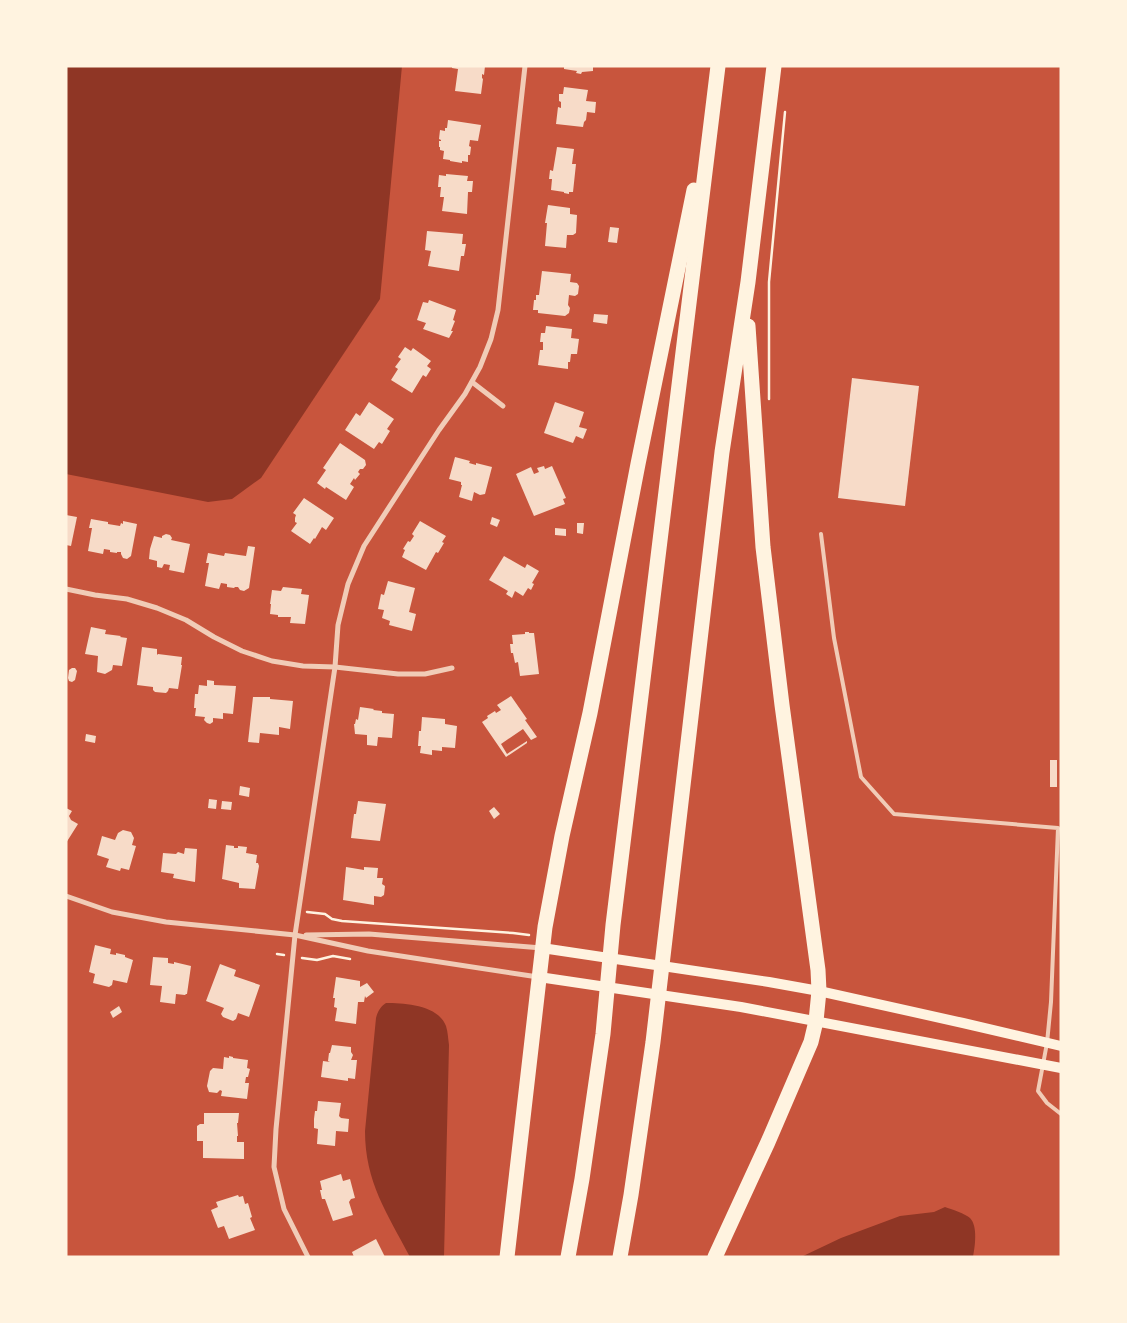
<svg xmlns="http://www.w3.org/2000/svg" width="1127" height="1323" font-family="'Golos Text',sans-serif">
	<style>
		.water { fill: #8f3625 }
		.building { fill: #f7dbc8 }
		.lines { fill: none; stroke-linecap: round; stroke-linejoin: round }
		.path { stroke: #fff3e0; stroke-width: 2.5 }
		.service { stroke: #f1ccb7; stroke-width: 4 }
		.minor { stroke: #f1ccb7; stroke-width: 5 }
		.secondary { stroke: #fff3e0; stroke-width: 10 }
		.motorway { stroke: #fff3e0; stroke-width: 15 }
	</style>
	<rect width="100%" height="100%" fill="#c8553d"/>
	<g class="water">
		<path d="M66,66H402L380,299L261,478L232,499L208,502L66,474Z"/>
		<path d="M386,1003C405,1003 438,1005 446,1026C448,1032 448,1039 449,1045L444,1257H410C387,1213 365,1182 365,1131L376,1018C378,1011 380,1007 386,1003Z"/>
		<path d="M945,1207C951,1209 966,1214 970,1218C978,1226 975,1247 973,1257H801L841,1238L900,1216L934,1212Z"/>
	</g>
	<g class="building">
		<path d="M452,66H485L484,75L482,74V78L483,79L481,94L455,91L458,69L452,68Z"/>
		<path d="M564,66H593V71L582,72L581,74L576,73L577,71L564,69Z"/>
		<path d="M564,87L588,90L586,101L596,102L595,113L587,112L586,120L584,122L583,127L556,124L558,107L561,108V102L559,101V94H563Z"/>
		<path d="M448,120L481,125L478,141L470,140L469,146L471,147L470,155H468V162L462,161V163L450,161V160L443,159L444,151L440,150V147H439V141H441V140L439,139L440,130L445,131V128H447Z"/>
		<path d="M557,147L574,149L572,164H576L573,192H569V194L564,193V192L551,190L552,179H549L550,170L553,171Z"/>
		<path d="M446,174L468,176L467,181H473L472,192H468L467,214L442,211L444,197H440L441,187H438L439,175L446,176Z"/>
		<path d="M548,205L570,208V214L577,215L576,233L573,235H567L566,248L545,246L547,223H545Z"/>
		<path d="M610,227L619,228L617,243L608,242Z"/>
		<path d="M427,231L463,234L462,244H466L464,256H461L459,271L428,266L431,251L425,250Z"/>
		<path d="M542,271L571,274L570,282L577,283L579,286L578,294L575,296L569,295L568,305L570,308L569,313L565,316L538,313V310H533L534,300H536V295H539Z"/>
		<path d="M429,300L456,310L453,320L455,321L451,331H453L449,338L423,329L426,323L417,320L423,302L428,303Z"/>
		<path d="M594,314L608,315L607,324L593,322Z"/>
		<path d="M546,326L572,329L571,338L579,339L577,354H571L570,362H568V369L538,365L540,350H543V342H540L541,333H545Z"/>
		<path d="M405,347L411,351L413,348L431,361L427,366L431,369L426,377L423,375L412,393L391,380L398,369L395,367L401,359L398,357Z"/>
		<path d="M852,378L919,386L905,506L838,498Z"/>
		<path d="M369,402L394,419L387,429L390,431L382,444L379,442L374,449L345,430L356,413L360,416Z"/>
		<path d="M555,402L584,412L579,427L587,429L583,439L576,436L573,443L544,433Z"/>
		<path d="M340,443L365,460L366,465L363,469H360L358,472L360,474L355,480L354,478L350,484L354,487L346,500L326,487L325,489L317,483L326,470L323,468Z"/>
		<path d="M455,457L470,461L469,463L476,465V463L492,467L485,494L480,495L474,492L472,501L459,497L462,485H461V482L449,479Z"/>
		<path d="M544,466L545,469L552,466L566,498L563,499L565,504L534,516L516,474L531,467L534,474L539,472L537,468Z"/>
		<path d="M304,498L334,518L326,530L322,527L315,539L314,538L310,544L291,531L297,523L295,522V518L296,515L293,513Z"/>
		<path d="M66,515L77,517L71,546L66,545Z"/>
		<path d="M492,517L500,520L497,527L490,524Z"/>
		<path d="M91,519L108,522V524L120,526L121,523L123,524V521L137,524L131,556L127,559L123,558L121,554V552H117V553L110,552V550L104,549L103,554L88,551L92,528H89Z"/>
		<path d="M420,521L446,536L442,542L444,543L438,553L436,552L426,570L402,557L405,550L403,549L408,541L410,542L414,536L412,534Z"/>
		<path d="M577,523H584L583,534L577,533Z"/>
		<path d="M555,528L566,529V536L555,535Z"/>
		<path d="M166,534L170,535L172,538L171,540L190,544L184,573L169,570L170,565L164,564L162,568L157,567V561L149,559L150,549L154,536L162,538V536Z"/>
		<path d="M248,546L255,547L249,588L244,591L240,590L238,587H235L234,588L227,587V584L221,583L219,589L205,586L209,563H206L208,553L224,556L225,553L246,556Z"/>
		<path d="M504,556L525,568L527,564L539,571L532,583L534,584L531,590L528,588L523,596L515,591L512,598L506,594L508,591L489,580Z"/>
		<path d="M388,581L415,588L409,612L416,614L412,631L389,625L390,621L382,618L384,610L378,609L381,594L384,595Z"/>
		<path d="M283,587L302,589L301,594L309,595L305,624L290,623L291,617H278V615L270,614L271,604H270L272,590L281,591Z"/>
		<path d="M91,627L106,630L105,634L121,636L120,637L127,638L122,666L113,665L112,670L105,674L97,672L98,656L85,654Z"/>
		<path d="M525,632H529V633H534L539,674L520,676L518,662L515,663L513,653H511L510,644H513L512,635L525,634Z"/>
		<path d="M142,647L157,649V655L158,654L182,657L181,665H182L178,689L169,688L168,691L166,693L155,692L153,690V687L137,685Z"/>
		<path d="M72,668H75L77,671L75,680L72,682L69,681L68,678L69,670Z"/>
		<path d="M207,680L214,681V685L236,686L233,714L223,713V719L213,718V722L210,724L207,723L204,720L205,717L195,716L196,708H194L195,694H198L199,685L207,686Z"/>
		<path d="M511,696L527,719L525,720L537,737L531,740L523,729L501,744L507,754L527,741V743L506,757L482,722L488,718L487,716L495,711L496,713L501,710L497,705Z"/>
		<path d="M253,697H270V699L293,701L290,729L279,727V735L260,733L259,743L248,742Z"/>
		<path d="M360,707L374,709L373,710L382,711V713L394,714L392,738L378,737L377,746L367,745V735L355,734L354,724H355L356,719L358,720Z"/>
		<path d="M422,717L445,719V724L457,726L455,748L442,747V751L432,750V755L420,753L421,746H418L419,731H421Z"/>
		<path d="M86,734L96,736L95,743L85,741Z"/>
		<rect x="1050" y="760" width="7" height="27"/>
		<path d="M240,786L250,788L249,797L239,795Z"/>
		<path d="M209,799L217,800L216,809L208,808Z"/>
		<path d="M222,801L232,802L231,810L221,809Z"/>
		<path d="M358,801L386,804L380,841L351,838L354,814H356Z"/>
		<path d="M494,807L500,814L494,819L489,811Z"/>
		<path d="M66,808L72,811L69,816L71,820L78,824L66,843Z"/>
		<path d="M123,830L131,832L134,838L132,845L136,846L129,870L121,868L120,871L106,867L109,859L97,855L102,836L115,840L118,833Z"/>
		<path d="M226,845L234,846V848H238V846L247,847L246,853L257,855L256,863H258L259,866L255,889L239,888V883L222,879Z"/>
		<path d="M185,848L197,849L195,882L173,878L174,874L161,872L163,853L176,854L178,852L184,854Z"/>
		<path d="M346,867L364,870V867L378,868L377,878H383L382,884L385,886L384,895L381,897L374,896V905L343,900Z"/>
		<path d="M95,945L111,949L110,954L116,955V953L125,955V957L133,960L127,983L113,980L112,985L109,987L93,983L95,974L89,972Z"/>
		<path d="M153,957L168,958V963L174,964V962L191,966L187,994H186L185,995L176,994L175,1004L160,1002L162,986L150,985Z"/>
		<path d="M220,964L236,970L234,976L260,985L249,1017L238,1013L236,1019L233,1021L223,1017L221,1014L224,1008L206,1001Z"/>
		<path d="M336,977L360,981V987L367,983L374,992L366,998L365,996L364,1002H358L356,1024L335,1021L337,1008L334,1007L335,998H333Z"/>
		<path d="M119,1006L122,1012L113,1018L110,1012Z"/>
		<path d="M332,1045L351,1047V1052L353,1055L351,1060H357L355,1079L348,1078V1081L321,1077L323,1061L330,1062L328,1061L329,1053H330Z"/>
		<path d="M229,1056L233,1057V1058L248,1060L247,1068L250,1069L248,1077H246L245,1083H249L247,1099L221,1096L222,1091L220,1090L217,1093L209,1092L207,1086L210,1071L213,1068L223,1069L224,1057L229,1058Z"/>
		<path d="M318,1101L341,1103L339,1116L341,1118L349,1119L348,1132L336,1131L335,1146L317,1144L318,1129L314,1128V1119L315,1111H317Z"/>
		<path d="M204,1113H239L238,1123H237L238,1136H237V1142H244V1159L203,1158V1141H197V1126L200,1124H204Z"/>
		<path d="M341,1174L343,1181L350,1179L355,1198L351,1199L349,1202L353,1215L333,1221L325,1199H322L320,1190H322L320,1181Z"/>
		<path d="M238,1195L239,1197L243,1196L245,1204L248,1203L252,1217L250,1218L255,1230L229,1239L224,1226L218,1228L211,1210L218,1207L216,1202Z"/>
		<path d="M376,1239L385,1257H354L352,1252Z"/>
	</g>
	<g class="lines">
		<g class="path">
			<path d="M769,399V282L785,112"/>
			<path d="M307,912L325,914L332,919L342,921L513,933L529,935"/>
			<path d="M277,954L284,955"/>
			<path d="M302,958L317,960L333,956L350,959"/>
		</g>
		<path class="service" d="M821,534L834,638L861,777L894,814L1058,828L1051,1002L1047,1043L1038,1091L1047,1103L1061,1114"/>
		<g class="minor">
			<path d="M472,382L503,406"/>
			<path d="M66,589L95,595L127,599L157,608L186,620L214,637L242,651L272,661L303,666L335,667L398,674H425L452,668"/>
			<path d="M66,896L112,912L166,922L295,935L368,951L538,977"/>
			<path d="M306,935L369,934L542,948"/>
			<path d="M308,1257L284,1209L274,1167L276,1129L295,935L335,667L338,625L348,584L364,546L439,430L465,394L480,367L491,339L498,310L525,66"/>
		</g>
		<g class="secondary">
			<path d="M542,948L769,982L819,991L963,1023L1061,1046"/>
			<path d="M539,977L741,1007L1061,1068"/>
		</g>
		<g class="motorway">
			<path d="M507,1257L545,927L562,836L590,713L638,464L694,190"/>
			<path d="M568,1257L582,1179L603,1034L613,925L718,66"/>
			<path d="M620,1257L631,1195L653,1042L722,452L748,282L774,66"/>
			<path d="M715,1257L768,1142L811,1042L816,1021L819,991L818,970L782,705L763,547L748,326"/>
		</g>
	</g>
	<rect width="1127" height="1323" fill="none" stroke="#fff3e0" stroke-width="135"/>
</svg>
